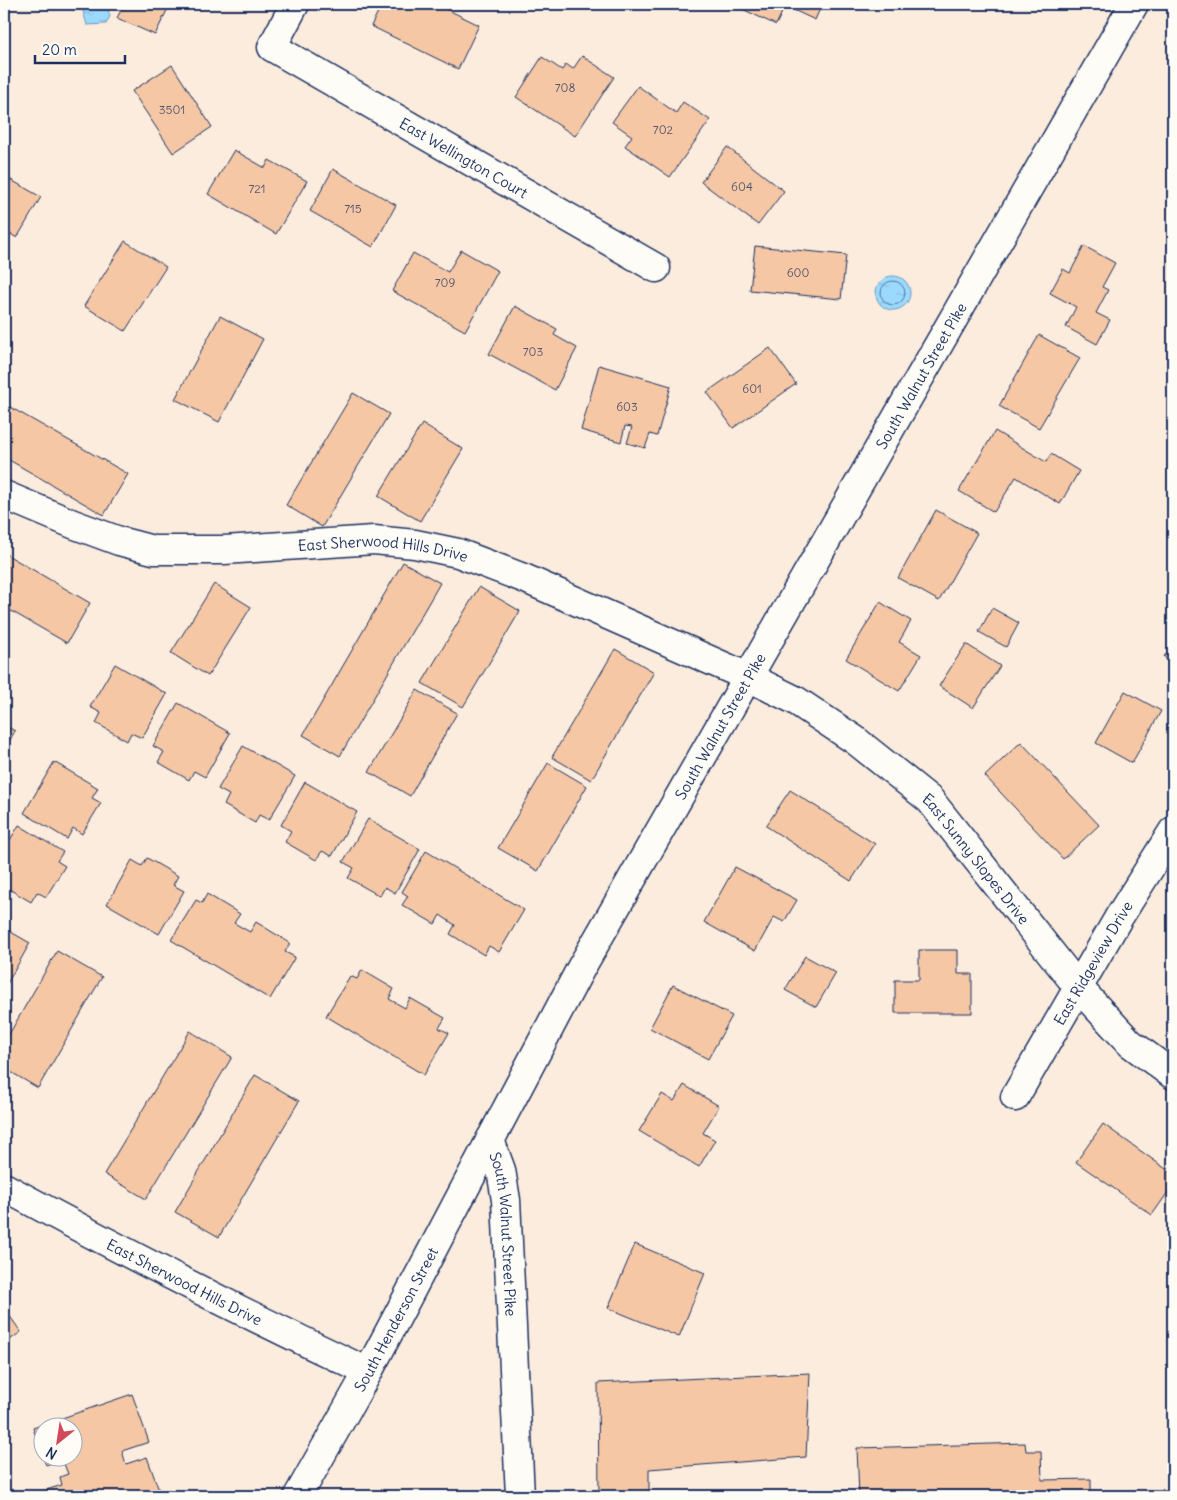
<svg xmlns="http://www.w3.org/2000/svg" width="1177" height="1500" font-family="Delius,sans-serif">
	<style>
		.water { fill: url(#water-ripples); stroke: #6896bd }
		.lines { fill: none; stroke-linecap: round; stroke-linejoin: round }
		.shore { stroke: #4f739e; stroke-width: 1 }
		.building { fill: #f5c7a4; stroke: #1b2f5e }
		.minor-casing { stroke: #1b2f5e; stroke-width: 31 }
		.tertiary-casing { stroke: #1b2f5e; stroke-width: 31 }
		.minor { stroke: #fdfcf7; stroke-width: 28 }
		.tertiary { stroke: #fdfcf7; stroke-width: 28 }
		.labels { text-anchor: middle; dominant-baseline: central; stroke-width: 4; stroke-linejoin: round; paint-order: stroke }
		.number-label { font-size: 12px; fill: #525570 }
		.street-label { font-size: 15px; fill: #1b2f5e; stroke: #fdfcf7 }
	</style>
	<defs>
		<pattern id="water-ripples" width="26" height="14" patternUnits="userSpaceOnUse" patternTransform="scale(1.25)"><rect width="26" height="14" fill="#9cdafd"/><path d="M2 4q2-2 4 0t4 0M15 11q2-2 4 0t4 0" fill="none" stroke="#86bbdb"/></pattern>
	</defs>
	<rect width="100%" height="100%" fill="#fbecde"/>
	<filter id="ink" filterUnits="userSpaceOnUse"><feTurbulence type="fractalNoise" baseFrequency=".02" numOctaves="2"/><feDisplacementMap in="SourceGraphic" scale="10" xChannelSelector="R" yChannelSelector="G"/><feConvolveMatrix kernelMatrix="1 2 1 2 8 2 1 2 1" color-interpolation-filters="sRGB"/></filter>
	<g filter="url(#ink)">
		<g class="water">
			<path d="M81,4H106L110,16L106,24L87,25Z"/>
			<circle cx="893" cy="293" r="17"/>
		</g>
		<g class="lines">
			<circle class="shore" cx="893" cy="293" r="12"/>
		</g>
		<g class="building">
			<path d="M124,4H170L155,35L117,18Z"/>
			<path d="M382,4H436L479,25L458,69L371,26Z"/>
			<path d="M732,4H822L815,20L785,6L776,25Z"/>
			<path d="M582,56L614,77L575,136L516,97L542,57L562,70L566,64L573,69Z"/>
			<path d="M172,65L212,127L173,153L132,91Z"/>
			<path d="M638,86L676,113L683,102L710,120L670,177L625,146L632,136L612,122Z"/>
			<path d="M727,147L784,191L758,225L701,182Z"/>
			<path d="M234,150L265,168L269,160L307,181L276,234L208,194Z"/>
			<path d="M333,169L396,205L373,247L310,211Z"/>
			<path d="M4,176L41,197L17,238L4,230Z"/>
			<path d="M125,241L166,267L125,331L84,306Z"/>
			<path d="M755,246L846,255L841,299L750,290Z"/>
			<path d="M1084,246L1115,263L1102,287L1108,290L1096,313L1110,320L1097,344L1066,327L1076,307L1050,293L1063,269L1070,273Z"/>
			<path d="M461,250L498,271L465,331L392,291L413,253L448,272Z"/>
			<path d="M515,306L557,329L554,335L577,348L555,390L489,354Z"/>
			<path d="M220,316L263,339L219,422L175,399Z"/>
			<path d="M1039,335L1080,358L1039,428L999,406Z"/>
			<path d="M770,348L796,384L733,428L707,392Z"/>
			<path d="M599,365L671,386L657,436L650,434L645,448L627,443L632,427L625,426L621,442L581,430Z"/>
			<path d="M353,393L389,414L322,527L286,505Z"/>
			<path d="M10,407L128,474L104,515L4,457V418Z"/>
			<path d="M422,424L463,449L420,521L378,496Z"/>
			<path d="M995,431L1046,462L1051,454L1079,471L1060,504L1016,477L994,512L959,491Z"/>
			<path d="M936,510L977,533L939,601L898,578Z"/>
			<path d="M4,553L90,603L67,643L4,607Z"/>
			<path d="M403,562L440,583L340,756L303,735Z"/>
			<path d="M214,584L251,607L208,676L171,653Z"/>
			<path d="M479,587L520,611L463,707L422,683Z"/>
			<path d="M880,602L911,621L899,642L921,655L899,691L846,659Z"/>
			<path d="M992,608L1019,623L1006,647L979,632Z"/>
			<path d="M966,644L1000,666L973,708L939,686Z"/>
			<path d="M615,649L654,672L591,780L552,757Z"/>
			<path d="M1173,649V669L1164,656Z"/>
			<path d="M115,664L167,694L142,738L131,733L127,741L96,723L101,713L90,707Z"/>
			<path d="M417,690L457,713L410,796L369,772Z"/>
			<path d="M1125,691L1161,711L1132,763L1096,743Z"/>
			<path d="M178,703L230,733L205,777L194,771L189,780L158,762L164,752L153,746Z"/>
			<path d="M4,725L15,731L4,750Z"/>
			<path d="M1021,742L1099,825L1063,859L985,776Z"/>
			<path d="M243,746L295,776L269,820L259,815L255,823L224,805L229,795L218,789Z"/>
			<path d="M54,762L98,788L92,798L101,803L82,834L73,828L67,839L24,813Z"/>
			<path d="M548,763L587,786L538,871L498,848Z"/>
			<path d="M305,782L357,812L332,856L322,851L316,860L285,842L291,831L281,825Z"/>
			<path d="M790,790L875,844L851,881L766,826Z"/>
			<path d="M368,819L420,849L395,893L385,887L380,896L348,878L354,868L343,862Z"/>
			<path d="M19,825L63,852L57,861L65,866L46,897L37,892L31,902L4,886V850Z"/>
			<path d="M426,851L524,910L499,952L489,946L484,955L450,934L455,925L440,915L435,924L402,905L408,896L402,892Z"/>
			<path d="M147,858L178,876L173,885L184,891L159,934L107,904L132,860L142,866Z"/>
			<path d="M735,867L797,900L784,922L774,917L755,951L704,922Z"/>
			<path d="M207,894L240,914L234,923L250,932L256,922L290,943L285,952L295,957L270,999L171,940L196,900L202,903Z"/>
			<path d="M4,928L30,943L4,989Z"/>
			<path d="M919,950H958V974H972V1013H895V980H919Z"/>
			<path d="M57,951L102,977L38,1088L4,1068V1043Z"/>
			<path d="M805,956L836,973L816,1007L785,990Z"/>
			<path d="M362,970L394,989L389,999L405,1008L410,998L445,1018L439,1028L449,1033L424,1075L326,1016L350,976L357,979Z"/>
			<path d="M673,985L732,1016L708,1059L650,1028Z"/>
			<path d="M190,1031L232,1057L146,1199L104,1174Z"/>
			<path d="M255,1075L299,1101L219,1237L175,1212Z"/>
			<path d="M684,1085L719,1106L703,1133L715,1140L699,1167L639,1131L662,1094L674,1101Z"/>
			<path d="M1103,1124L1173,1174V1185L1152,1215L1076,1162Z"/>
			<path d="M635,1244L705,1273L679,1337L608,1308Z"/>
			<path d="M4,1308L21,1332L4,1344Z"/>
			<path d="M810,1373L806,1457L649,1469V1496H599L598,1383Z"/>
			<path d="M132,1394L149,1442L122,1451L126,1464L147,1457L161,1496H41L40,1492L62,1485L60,1477L68,1474L62,1459L46,1465L43,1458H72V1428H42V1456L33,1428Z"/>
			<path d="M1025,1443L1026,1451H1041L1042,1480L1091,1479V1496H859L857,1448Z"/>
		</g>
		<g class="lines">
			<defs>
				<g id="minor">
					<path id="s1" d="M295,4L272,47L656,268"/>
					<path id="s2" d="M4,495L73,524L119,541L153,550H224L374,540L415,544L458,553L526,579L748,677L795,700L855,740L930,800L1078,987L1130,1043L1173,1075"/>
					<path id="s3" d="M1015,1097L1119,917L1173,831"/>
					<path id="s4" d="M490,1140L501,1170L506,1200L520,1496"/>
					<path id="s5" d="M4,1187C123,1252 245,1314 368,1372"/>
				</g>
				<g id="tertiary">
					<path id="s6" d="M298,1496L368,1372L581,968L1134,4"/>
				</g>
			</defs>
			<use href="#minor" class="minor-casing"/>
			<use href="#tertiary" class="tertiary-casing"/>
			<use href="#minor" class="minor"/>
			<use href="#tertiary" class="tertiary"/>
		</g>
	</g>
	<g class="labels">
		<g class="number-label">
			<text x="565" y="87">708</text>
			<text x="172" y="109">3501</text>
			<text x="663" y="129">702</text>
			<text x="742" y="186">604</text>
			<text x="257" y="188">721</text>
			<text x="353" y="208">715</text>
			<text x="798" y="272">600</text>
			<text x="445" y="282">709</text>
			<text x="533" y="351">703</text>
			<text x="752" y="388">601</text>
			<text x="627" y="406">603</text>
		</g>
		<g class="street-label">
			<text stroke="none"><textPath href="#s1" startOffset="270">East Wellington Court</textPath></text>
			<text stroke="none"><textPath href="#s6" startOffset="1282">South Walnut Street Pike</textPath></text>
			<text stroke="none"><textPath href="#s2" startOffset="390">East Sherwood Hills Drive</textPath></text>
			<text stroke="none"><textPath href="#s6" startOffset="878">South Walnut Street Pike</textPath></text>
			<text stroke="none"><textPath href="#s2" startOffset="1076">East Sunny Slopes Drive</textPath></text>
			<text stroke="none"><textPath href="#s3" startOffset="155">East Ridgeview Drive</textPath></text>
			<text stroke="none"><textPath href="#s4" startOffset="96">South Walnut Street Pike</textPath></text>
			<text stroke="none"><textPath href="#s5" startOffset="204">East Sherwood Hills Drive</textPath></text>
			<text stroke="none"><textPath href="#s6" startOffset="202">South Henderson Street</textPath></text>
		</g>
	</g>
	<rect width="1177" height="1500" fill="none" stroke="#fdfcf7" stroke-width="20"/>
	<rect x="10" y="10" width="1157" height="1480" fill="none" stroke="#1b2f5e" stroke-width="2" filter="url(#ink)"/>
	<g transform="translate(58 1442) rotate(210)"><circle r="24" fill="#fdfcf7" stroke="#a3aaba"/>
	<path d="M0-4L9 19L0 12L-9 19Z" fill="#d1495b"/>
	<text y="-8" font-size="14" font-weight="bold" text-anchor="middle" fill="#1b2f5e">N</text>
	</g>
	<path d="M35 55v8h90v-8" fill="none" stroke="#1b2f5e" stroke-width="2.5"/>
	<text x="42" y="55" font-size="15" fill="#1b2f5e" stroke="#fdfcf7" stroke-width="4" paint-order="stroke">20 m</text>
</svg>
